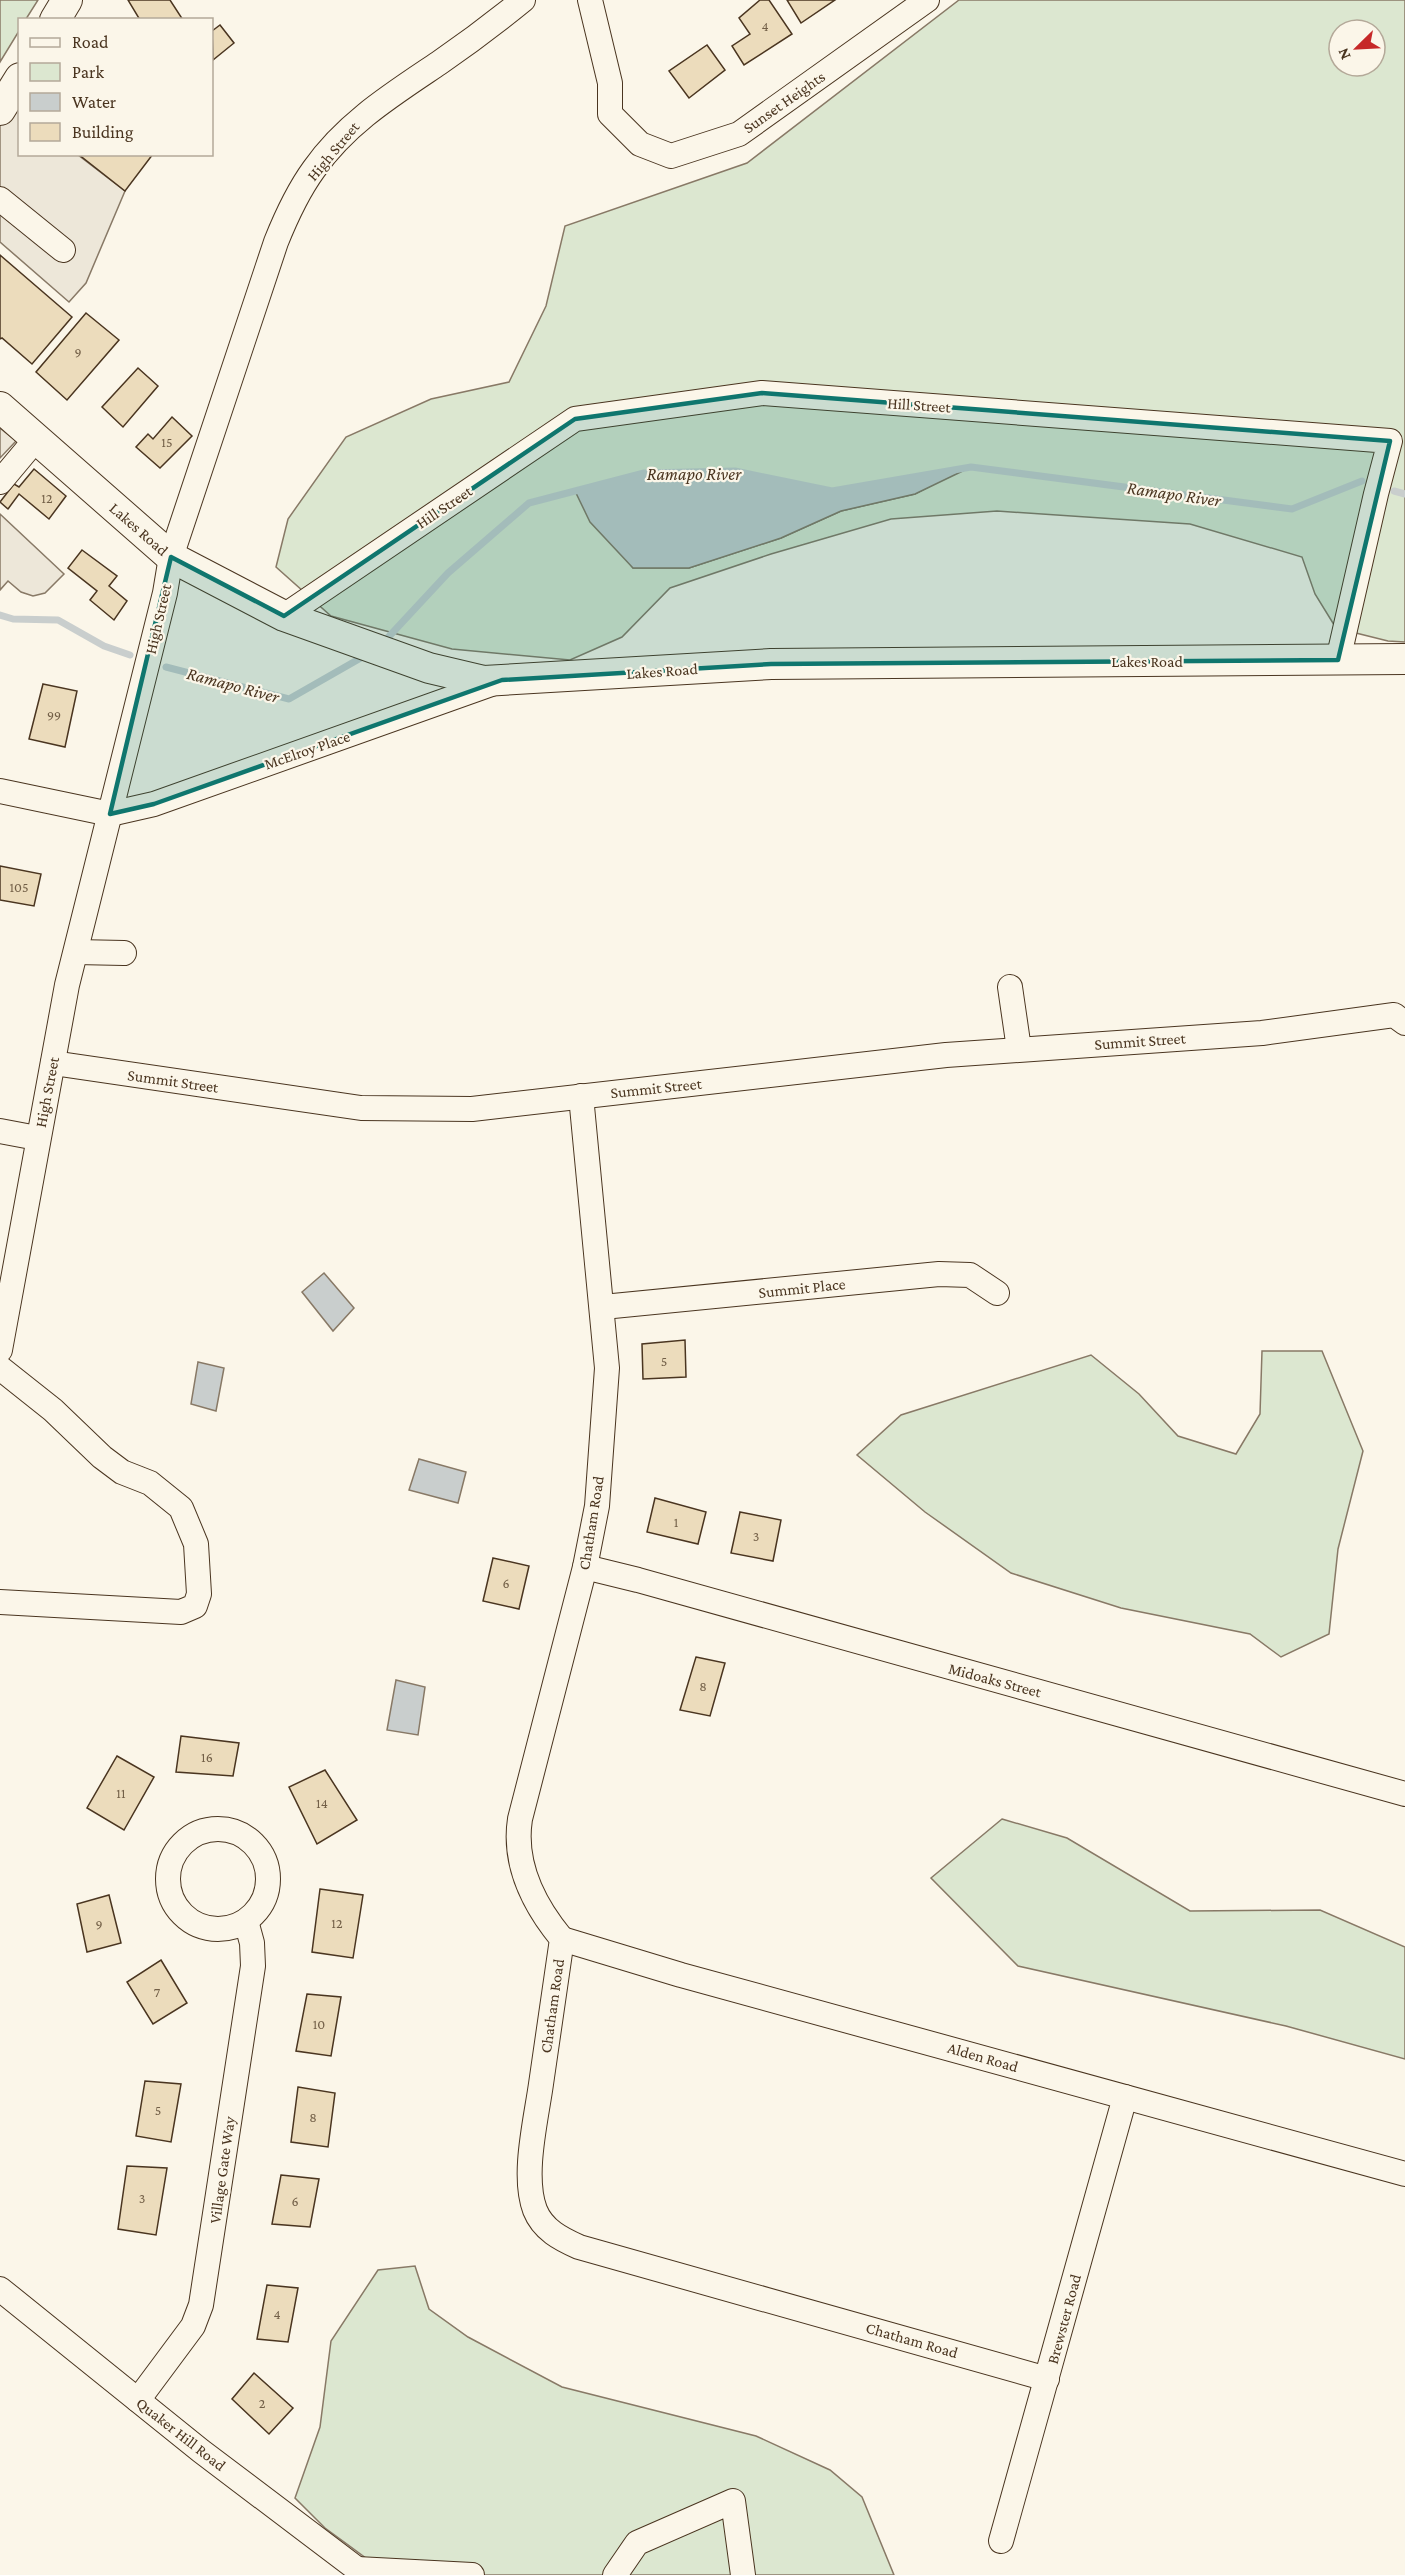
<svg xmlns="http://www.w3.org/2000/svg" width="1405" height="2575" font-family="'Crimson Pro',serif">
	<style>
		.green { fill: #dce7d0; stroke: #887966; stroke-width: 1.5; fill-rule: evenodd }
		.parking { fill: #ede7d9; stroke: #887966; stroke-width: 1.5 }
		.water { fill: #c9cecd; stroke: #887966; stroke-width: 1.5 }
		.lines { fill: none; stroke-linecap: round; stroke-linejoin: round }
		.stream { stroke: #c9cecd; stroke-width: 7 }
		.building { fill: #ecdcbc; stroke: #4a3520; stroke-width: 1.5 }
		.minor-casing { stroke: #4a3520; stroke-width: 26 }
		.major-casing { stroke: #4a3520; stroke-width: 32 }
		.minor { stroke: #fbf6e9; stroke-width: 24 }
		.major { stroke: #fbf6e9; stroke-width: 30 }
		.marked { fill: #0f766e; fill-opacity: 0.2; stroke: #0f766e; stroke-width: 4.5; stroke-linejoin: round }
		.labels { text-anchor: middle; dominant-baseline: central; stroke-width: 4.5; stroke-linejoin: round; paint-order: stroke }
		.number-label { font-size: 14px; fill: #725f47 }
		.street-label { font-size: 16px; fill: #4a3520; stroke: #fbf6e9 }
		.water-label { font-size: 18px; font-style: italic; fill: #4a3520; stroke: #fbf6e9 }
	</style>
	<rect width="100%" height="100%" fill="#fbf6e9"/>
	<g class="green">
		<path d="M0,0H38L26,19L20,20L19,31L0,62Z"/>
		<path d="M959,0H1405V642L1388,641L1336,628L1315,594L1302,557L1190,524L997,511L891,519L771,554L670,588L622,637L570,660L452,649L331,616L276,567L288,519L346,437L431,399L509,382L546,306L565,226L747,163ZM1339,30H1375V66H1339ZM967,467L915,494L841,511L781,538L689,568H633L575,491L644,473L735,471L832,491Z"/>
		<path d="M1262,1351H1322L1363,1451L1338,1549L1329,1634L1281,1657L1250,1634L1121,1608L1011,1573L925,1512L857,1455L901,1415L1091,1355L1139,1394L1178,1436L1236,1454L1260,1414Z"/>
		<path d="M1002,1819L1067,1838L1190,1911L1320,1910L1405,1947V2059L1286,2026L1018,1966L931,1878Z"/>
		<path d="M415,2266L429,2309L468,2337L562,2387L756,2436L830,2470L862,2497L894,2575H389L325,2528L295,2498L320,2427L331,2341L378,2270Z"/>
	</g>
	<g class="parking">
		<path d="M6,100L19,111L20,154L78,155L125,191L86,283L69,302L0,242V109Z"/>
		<path d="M0,428L16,441L0,458Z"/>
		<path d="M0,514L64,574L45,593L33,596L21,592L8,581L0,590Z"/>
	</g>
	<g class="water">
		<path d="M971,467L915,494L841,511L781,538L689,568H633L590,522L575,491L644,473L735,471L832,491Z"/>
		<path d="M324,1273L354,1308L333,1331L302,1292Z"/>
		<path d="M198,1362L224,1368L216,1411L191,1404Z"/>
		<path d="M419,1459L466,1472L458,1503L409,1490Z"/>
		<path d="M396,1680L425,1687L418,1735L387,1730Z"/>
	</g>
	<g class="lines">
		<g class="stream">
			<path d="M1394,491L1405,494"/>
			<path d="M0,615L13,619L58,620L104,646L130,655"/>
			<path d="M382,644L448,573L529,503L644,473L735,471L832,491L971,467L1292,509L1362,481"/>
			<path d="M166,667L289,699L366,655"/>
		</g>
	</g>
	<g class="building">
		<path d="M128,0H170L183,20H140Z"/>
		<path d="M760,0H769L792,34L744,65L732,46L750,34L739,18Z"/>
		<path d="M787,0H835L801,23Z"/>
		<path d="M220,25L234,43L213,60L212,31Z"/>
		<path d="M707,45L725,70L689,98L669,71Z"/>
		<path d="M78,154H153L125,191Z"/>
		<path d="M0,255L72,317L32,364L2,338L0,339Z"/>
		<path d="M86,313L119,340L67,400L36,372Z"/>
		<path d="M138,368L158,386L123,427L102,407Z"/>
		<path d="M172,417L192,436L160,468L136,447L148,434L153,439Z"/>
		<path d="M34,469L66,496L49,519L19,494L8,509L0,502L14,484L19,487Z"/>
		<path d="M82,550L117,576L109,586L127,601L114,620L90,600L97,591L68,568Z"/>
		<path d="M43,684L77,691L65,747L29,739Z"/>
		<path d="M0,866L41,874L34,906L0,900Z"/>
		<path d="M685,1340L686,1377L643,1379L642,1344Z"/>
		<path d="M655,1498L706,1512L698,1544L647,1532Z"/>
		<path d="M740,1512L781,1520L773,1561L731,1553Z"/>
		<path d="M493,1558L529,1566L519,1609L483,1601Z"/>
		<path d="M696,1657L725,1663L710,1716L680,1710Z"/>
		<path d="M181,1736L239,1743L233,1776L176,1772Z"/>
		<path d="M117,1756L154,1777L124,1830L87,1808Z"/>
		<path d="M325,1770L357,1820L317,1844L289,1787Z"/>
		<path d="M320,1889L363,1895L353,1958L312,1952Z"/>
		<path d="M109,1895L121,1943L87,1952L77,1904Z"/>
		<path d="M161,1960L187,2003L153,2024L127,1982Z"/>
		<path d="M307,1994L341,1997L331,2056L296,2051Z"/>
		<path d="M145,2081L181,2084L171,2142L136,2136Z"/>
		<path d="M298,2087L335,2093L328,2147L291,2142Z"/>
		<path d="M127,2166L167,2168L156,2235L118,2229Z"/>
		<path d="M281,2175L319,2179L310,2227L272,2224Z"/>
		<path d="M267,2285L298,2288L288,2342L257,2339Z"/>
		<path d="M254,2373L293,2408L269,2434L232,2399Z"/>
	</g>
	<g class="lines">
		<defs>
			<g id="minor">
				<path d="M590,0L610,83V114L640,144L671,156L739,134L927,0"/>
				<path d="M0,199L63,250"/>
				<path d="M0,482L36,439"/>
				<path d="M284,616L575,419L762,393L1390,441L1376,494L1338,660"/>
				<path d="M0,791L110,814L154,804L497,682"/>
				<path d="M76,952L124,953"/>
				<path d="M1010,987L1019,1049"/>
				<path d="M53,1063L361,1108L472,1109L946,1055L1262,1033L1394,1015L1405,1023"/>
				<path d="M581,1096L607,1368L597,1506L585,1567L520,1819C513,1864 533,1904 562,1939C555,1987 548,2035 541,2084C536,2120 522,2176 535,2210C543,2230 561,2239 579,2247L1047,2379"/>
				<path d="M0,1131L37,1138"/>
				<path d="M603,1307L939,1274L970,1275L997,1293"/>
				<path d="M0,1350L67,985L165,593L171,557L276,242C286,217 298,191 314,169C346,123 393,94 439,63C468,43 496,22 523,0"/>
				<path d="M0,1368L53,1410L102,1457L122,1472L150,1483L181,1508L196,1544L199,1594L195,1606L181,1612L0,1602"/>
				<path d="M585,1567L638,1580L1405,1794"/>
				<circle cx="218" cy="1879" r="50"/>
				<path d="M562,1939L681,1975L1405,2174"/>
				<path d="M0,2289L201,2451L365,2575"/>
				<path d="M138,2400L193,2326L201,2305L253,1966L252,1943L246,1921"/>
				<path d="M1001,2541L1125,2097"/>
				<path d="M357,2569L472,2575"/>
				<path d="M615,2575L637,2543L733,2501L743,2575"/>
			</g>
			<g id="major">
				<path d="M55,20L67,0"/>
				<path d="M0,110L20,78"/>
				<path d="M0,407L171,557L284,616L429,668L484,681L771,664L1405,659"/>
			</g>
		</defs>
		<use href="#minor" class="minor-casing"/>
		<use href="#major" class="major-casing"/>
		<use href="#minor" class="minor"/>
		<use href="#major" class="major"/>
	</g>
	<path class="marked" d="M762,393L1390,441L1338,660L771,664L502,680L154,804L110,814L171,557L284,616L575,419Z"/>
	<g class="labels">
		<g class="number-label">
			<text x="765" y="26">4</text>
			<text x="78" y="352">9</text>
			<text x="167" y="442">15</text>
			<text x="47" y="498">12</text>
			<text x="54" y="715">99</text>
			<text x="19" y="887">105</text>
			<text x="664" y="1361">5</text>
			<text x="676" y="1522">1</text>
			<text x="756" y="1536">3</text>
			<text x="506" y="1583">6</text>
			<text x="703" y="1686">8</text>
			<text x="207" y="1757">16</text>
			<text x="121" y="1793">11</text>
			<text x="322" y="1803">14</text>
			<text x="337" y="1923">12</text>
			<text x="99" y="1924">9</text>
			<text x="157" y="1992">7</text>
			<text x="319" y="2024">10</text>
			<text x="158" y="2110">5</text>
			<text x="313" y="2117">8</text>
			<text x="142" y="2198">3</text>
			<text x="295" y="2201">6</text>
			<text x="277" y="2314">4</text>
			<text x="262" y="2403">2</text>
		</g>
		<g class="street-label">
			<text transform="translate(784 102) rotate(-35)">Sunset Heights</text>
			<text transform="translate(333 151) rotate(-50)">High Street</text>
			<text transform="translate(919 405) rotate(4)">Hill Street</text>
			<text transform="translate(444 507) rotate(-34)">Hill Street</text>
			<text transform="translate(139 529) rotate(41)">Lakes Road</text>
			<text transform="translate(158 619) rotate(-77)">High Street</text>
			<text x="1147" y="661">Lakes Road</text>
			<text transform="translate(662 671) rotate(-4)">Lakes Road</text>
			<text transform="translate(307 750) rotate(-19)">McElroy Place</text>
			<text transform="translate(1140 1041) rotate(-4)">Summit Street</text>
			<text transform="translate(173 1081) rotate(8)">Summit Street</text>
			<text transform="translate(656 1088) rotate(-6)">Summit Street</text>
			<text transform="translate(47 1092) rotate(-79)">High Street</text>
			<text transform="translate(802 1288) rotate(-6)">Summit Place</text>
			<text transform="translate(591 1523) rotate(-81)">Chatham Road</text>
			<text transform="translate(995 1680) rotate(15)">Midoaks Street</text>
			<text transform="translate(552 2006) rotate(-82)">Chatham Road</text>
			<text transform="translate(983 2057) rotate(16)">Alden Road</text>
			<text transform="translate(222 2170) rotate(-82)">Village Gate Way</text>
			<text transform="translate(1064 2319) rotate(-75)">Brewster Road</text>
			<text transform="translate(912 2340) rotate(16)">Chatham Road</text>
			<text transform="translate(181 2434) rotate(38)">Quaker Hill Road</text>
		</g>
		<g class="water-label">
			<text x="694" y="474">Ramapo River</text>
			<text transform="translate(1174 494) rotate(8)">Ramapo River</text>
			<text transform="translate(233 685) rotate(15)">Ramapo River</text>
		</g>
	</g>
	<rect x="18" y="18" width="195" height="138" fill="#fbf6e9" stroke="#b4a999" stroke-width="1.5"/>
	<rect x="30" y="38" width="30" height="9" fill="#fbf6e9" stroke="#b4a999" stroke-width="1.5"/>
	<text x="72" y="48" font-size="18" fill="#4a3520">Road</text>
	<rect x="30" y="63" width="30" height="18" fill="#dce7d0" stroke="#b4a999" stroke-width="1.5"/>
	<text x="72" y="78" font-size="18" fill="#4a3520">Park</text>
	<rect x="30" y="93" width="30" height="18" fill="#c9cecd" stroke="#b4a999" stroke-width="1.5"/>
	<text x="72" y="108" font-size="18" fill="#4a3520">Water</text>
	<rect x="30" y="123" width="30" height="18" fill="#ecdcbc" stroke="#b4a999" stroke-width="1.5"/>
	<text x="72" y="138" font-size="18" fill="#4a3520">Building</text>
	<g transform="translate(1357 48) rotate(246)"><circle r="28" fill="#fbf6e9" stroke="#b4a999" stroke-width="1.5"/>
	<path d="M0-4.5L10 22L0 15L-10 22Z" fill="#c62828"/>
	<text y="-9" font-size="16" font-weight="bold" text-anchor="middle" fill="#4a3520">N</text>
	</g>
</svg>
